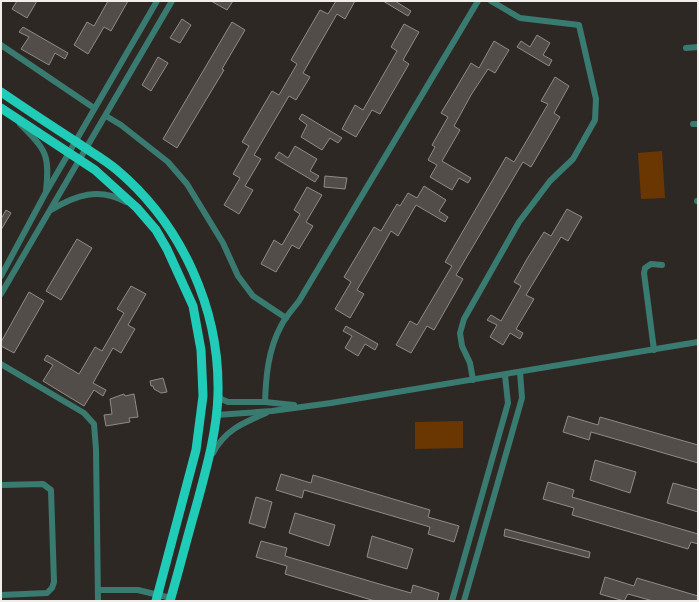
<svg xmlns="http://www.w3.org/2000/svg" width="699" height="602" font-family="Helvetica,sans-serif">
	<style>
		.green { fill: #6a3702 }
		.building { fill: #534d49; stroke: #918b86 }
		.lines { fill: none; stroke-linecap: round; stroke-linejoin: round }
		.minor { stroke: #397b70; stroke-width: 6 }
		.primary { stroke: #20ccb7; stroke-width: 9 }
	</style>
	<rect width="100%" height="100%" fill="#2e2824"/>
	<g class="green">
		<path d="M662,151L665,198L641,199L638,153Z"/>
		<path d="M463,421V448L415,449V422Z"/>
	</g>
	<g class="building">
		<path d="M17,1H37L27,18L12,9Z"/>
		<path d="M108,1H128L111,31L104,27L88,54L74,45L87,22L94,26Z"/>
		<path d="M211,1H233L227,10Z"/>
		<path d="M336,1H355L345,19L337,14L303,73L310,77L296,100L289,96L254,155L261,159L245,186L253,190L239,214L224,205L240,178L233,174L249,146L242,142L272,91L279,95L297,64L291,60L320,10L328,14Z"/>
		<path d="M383,1H395L411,11L408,16Z"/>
		<path d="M182,19L191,25L180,43L170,38Z"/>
		<path d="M232,22L245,30L222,69L224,70L177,148L163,139Z"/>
		<path d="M404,24L419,32L403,60L409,64L380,114L372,110L356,137L342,129L355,105L363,110L397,51L391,47Z"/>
		<path d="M23,27L68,53L65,59L55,53L49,65L21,49L29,37L19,32Z"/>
		<path d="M537,35L550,43L543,55L552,60L549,66L517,47L521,41L530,47Z"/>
		<path d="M494,41L509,50L495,73L488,69L471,95L454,126L460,130L442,161L471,178L468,183L459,178L452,190L430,177L437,165L428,160L435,147L432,145L448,117L441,113L455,90L471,63L479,68Z"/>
		<path d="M158,57L168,63L151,91L142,85Z"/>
		<path d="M555,77L569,86L554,113L560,117L531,167L523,162L456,275L463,279L434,330L427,326L411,353L396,345L410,321L417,325L433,298L452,266L445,262L506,157L514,162L530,135L548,104L541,101Z"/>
		<path d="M302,114L342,138L338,143L330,138L322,150L301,137L307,125L299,119Z"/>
		<path d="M295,146L317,159L310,171L319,176L315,182L275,158L279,152L288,158Z"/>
		<path d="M325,176L347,178L345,189L324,187Z"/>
		<path d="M424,186L446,200L439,211L448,217L445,222L416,205L398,236L391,231L375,259L357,290L364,294L350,318L335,309L351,282L344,277L374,227L381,231L397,204L400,206L408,193L417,198Z"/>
		<path d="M307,187L322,195L306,222L313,226L299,249L292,245L276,272L261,264L274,240L282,245L300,214L294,210Z"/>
		<path d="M567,209L582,217L568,241L561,237L526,295L534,299L516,329L523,333L520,339L510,333L503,345L490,337L497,325L487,320L491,315L501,321L521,286L514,282L527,259L544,232L551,236Z"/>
		<path d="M6,210L11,213L1,230V219Z"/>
		<path d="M77,239L92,248L61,300L46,291Z"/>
		<path d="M131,286L146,294L128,325L135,329L121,353L113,348L93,383L106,390L103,396L94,390L84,406L43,381L53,365L44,360L47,355L79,374L95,347L102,351L124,313L117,309Z"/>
		<path d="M29,292L44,301L14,353L1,346V342Z"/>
		<path d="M346,326L378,344L375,350L365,344L358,356L345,348L352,336L343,331Z"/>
		<path d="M163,378L167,392L161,393L154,389L153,386H151L150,381Z"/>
		<path d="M124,394L125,396L134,394L138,417L129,418L130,422L106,426L104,415L112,414L110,399Z"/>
		<path d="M568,416L598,425L600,417L698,445V463L591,432L589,440L563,432Z"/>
		<path d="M595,460L636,472L630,493L590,480Z"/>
		<path d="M281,474L311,483L313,475L430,510L428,517L459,526L454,542L428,534L430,527L304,490L302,498L276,490Z"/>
		<path d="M548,482L574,490L572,497L698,534V544L691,542L688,549L572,515L574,508L543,499Z"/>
		<path d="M673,483L698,490V512L667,503Z"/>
		<path d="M256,497L272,502L265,528L249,523Z"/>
		<path d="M295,513L335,525L329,546L289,533Z"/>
		<path d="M505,529L590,552L589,558L504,536Z"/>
		<path d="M372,536L413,549L407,569L367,557Z"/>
		<path d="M261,541L287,548L285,556L376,583L411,593L413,585L439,593L437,601H375L285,574L287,566L256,557Z"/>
		<path d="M605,577L634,586L637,578L698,596V601H653L628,594L624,601L600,594Z"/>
	</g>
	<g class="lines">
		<g class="minor">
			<path d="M1,45L94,108"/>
			<path d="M686,48L698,47"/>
			<path d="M106,116L121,125L168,162L187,184L223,243L238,276L253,296L286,318"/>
			<path d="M20,124C46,150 50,154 46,191"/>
			<path d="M693,124H698"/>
			<path d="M697,201H698"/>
			<path d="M51,210C76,195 99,187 126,202"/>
			<path d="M1,276L45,194L157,1"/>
			<path d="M1,294L172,1"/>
			<path d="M654,350L644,273L645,268L651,264L662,265"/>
			<path d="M1,364L84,413L94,424L96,449L98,601"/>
			<path d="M473,380L470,363L462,346L460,333L464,319L519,222L550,181L573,159L595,120L596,99L579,25L520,18L491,1"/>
			<path d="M218,394L221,399L228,402H265L294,405"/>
			<path d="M265,402C266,376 268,350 281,326C285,317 293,309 299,301L478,1"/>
			<path d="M216,415L272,411L331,403L698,342"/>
			<path d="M213,453C225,430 243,423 266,413"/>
			<path d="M1,485L43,484L51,490L54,582L52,588L47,593L1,595"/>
			<path d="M98,590H138L171,598"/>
			<path d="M452,601L508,403L505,375"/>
			<path d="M464,601L522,398L520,372"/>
		</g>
		<g class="primary">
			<path d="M1,92C26,109 50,125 75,141C89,151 104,159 117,170C182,225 220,309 218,394C217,432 206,470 196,507C187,538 179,570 170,601"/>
			<path d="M1,108L95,170L137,208L156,230L167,249L193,306L201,350L202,372L203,396L196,450L156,601"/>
		</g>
	</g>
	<rect width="699" height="602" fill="none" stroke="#f1edeb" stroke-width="4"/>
</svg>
